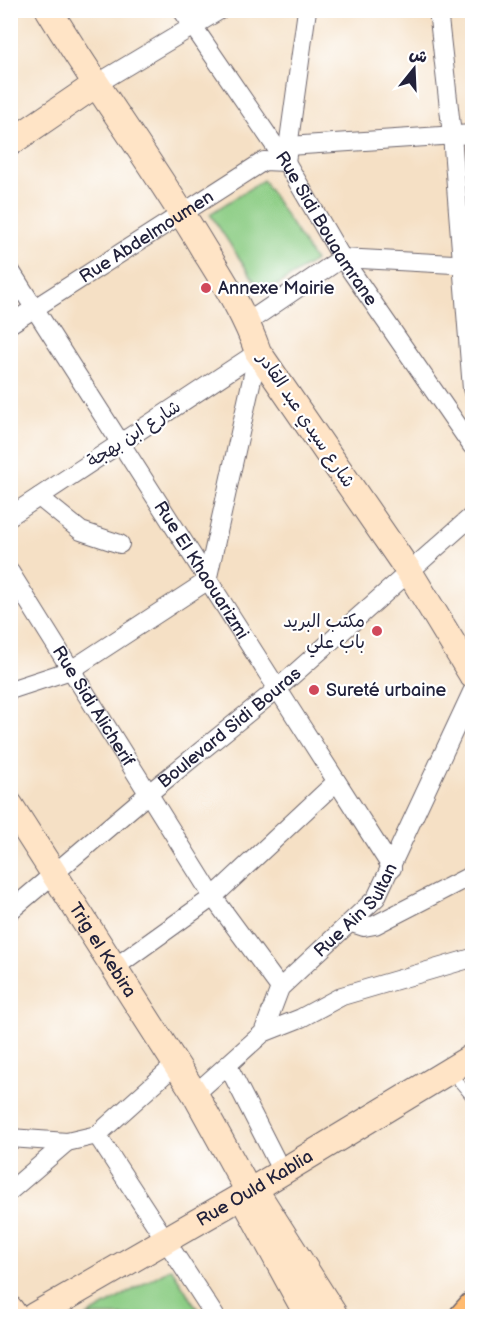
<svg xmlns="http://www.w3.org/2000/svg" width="483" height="1327" font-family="'Balsamiq Sans','Playpen Sans Arabic',sans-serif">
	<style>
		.green { fill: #8dcd85; stroke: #587860; stroke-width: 1.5 }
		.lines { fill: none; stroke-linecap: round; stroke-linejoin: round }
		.lane-casing { stroke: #6c646b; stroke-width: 11 }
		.street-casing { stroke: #6c646b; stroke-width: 20 }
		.secondary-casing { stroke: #6c646b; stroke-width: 28 }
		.primary-casing { stroke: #6c646b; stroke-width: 31 }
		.lane { stroke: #fff; stroke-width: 9 }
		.street { stroke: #fff; stroke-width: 18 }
		.secondary { stroke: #ffe4c6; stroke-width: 26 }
		.primary { stroke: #ffbb71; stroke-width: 28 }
		.poi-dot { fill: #d1495b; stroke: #fff; stroke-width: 2 }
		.labels { text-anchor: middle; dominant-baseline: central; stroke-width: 4.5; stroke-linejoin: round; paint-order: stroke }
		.street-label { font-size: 18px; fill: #22223b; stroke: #fff }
		.poi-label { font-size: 18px; fill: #22223b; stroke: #fff; text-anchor: start }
	</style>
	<rect width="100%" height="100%" fill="#fff"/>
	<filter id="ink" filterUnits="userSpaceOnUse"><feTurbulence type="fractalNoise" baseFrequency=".0167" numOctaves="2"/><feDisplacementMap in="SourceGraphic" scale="12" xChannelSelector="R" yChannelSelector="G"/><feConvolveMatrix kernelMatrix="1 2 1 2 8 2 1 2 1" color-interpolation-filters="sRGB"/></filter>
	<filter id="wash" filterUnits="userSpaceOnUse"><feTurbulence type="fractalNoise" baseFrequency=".008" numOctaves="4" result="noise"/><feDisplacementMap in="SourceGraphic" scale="24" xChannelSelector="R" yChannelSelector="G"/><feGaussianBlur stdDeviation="1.35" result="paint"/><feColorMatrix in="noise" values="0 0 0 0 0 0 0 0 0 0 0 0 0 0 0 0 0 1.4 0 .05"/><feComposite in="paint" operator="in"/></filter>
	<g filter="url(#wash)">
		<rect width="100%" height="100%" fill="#f5e0c5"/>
		<g class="green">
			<path d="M263,180L315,261L263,294L210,214Z"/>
			<path d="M171,1268L202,1316H87Z"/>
		</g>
	</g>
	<g filter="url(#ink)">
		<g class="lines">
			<defs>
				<path id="lane" d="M451,1073L472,1098"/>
				<g id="street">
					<path id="s1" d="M182,10L286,162L342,258L472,446"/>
					<path d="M438,10L452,135L472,389"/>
					<path d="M95,85L220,10"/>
					<path d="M288,146L472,134"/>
					<path id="s2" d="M10,270L392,868"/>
					<path d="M248,322L342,258L472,265"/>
					<path id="s3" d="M10,324L264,161L286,162L307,10"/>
					<path d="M39,497L81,531L120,544"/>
					<path d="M10,516L258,352"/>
					<path id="s4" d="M10,572L213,897L280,988"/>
					<path d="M10,690L71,670L207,581L258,352"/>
					<path id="s5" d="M10,911L148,794L276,690L472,516"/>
					<path d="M352,923L364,927L375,925L472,875"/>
					<path d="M114,968L213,897L336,782"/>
					<path d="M263,1033L301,1018L342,996L472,958"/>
					<path d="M228,1066L282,1172"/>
					<path id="s6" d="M195,1094L263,1033L280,988L376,898L472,692"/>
					<path d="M97,1135L215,1316"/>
					<path d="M10,1138L67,1142L97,1135L176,1064"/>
					<path d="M10,1191L67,1142"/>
				</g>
				<g id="secondary">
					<path d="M49,10C98,91 155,167 203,248C224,282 245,314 258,352L410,573L472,675"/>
					<path d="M10,143L95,85"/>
					<path id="s7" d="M10,805L195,1094L249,1192V1208L308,1316"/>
					<path d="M262,1201L335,1316"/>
					<path d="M10,1309L15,1316"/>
					<path id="s8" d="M34,1316L249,1192L472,1057"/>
				</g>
				<path id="primary" d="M464,1316L472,1307"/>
			</defs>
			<use href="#lane" class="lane-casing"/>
			<use href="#street" class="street-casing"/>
			<use href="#secondary" class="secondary-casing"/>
			<use href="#primary" class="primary-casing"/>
			<use href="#lane" class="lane"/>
			<use href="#street" class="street"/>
			<use href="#secondary" class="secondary"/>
			<use href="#primary" class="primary"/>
		</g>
	</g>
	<g class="poi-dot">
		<circle cx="206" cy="288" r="6"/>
		<circle cx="377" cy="631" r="6"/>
		<circle cx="314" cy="690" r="6"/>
	</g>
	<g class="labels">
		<g class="street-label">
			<text stroke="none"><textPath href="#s1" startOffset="262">Rue Sidi Bouaamrane</textPath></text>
			<text stroke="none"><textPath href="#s3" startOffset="162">Rue Abdelmoumen</textPath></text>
			<text transform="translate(306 420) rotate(56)">شارع سيدي عبد القادر</text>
			<text transform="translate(134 434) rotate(-33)">شارع ابن بهجة</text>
			<text stroke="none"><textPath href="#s2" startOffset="356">Rue El Khaouarizmi</textPath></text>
			<text stroke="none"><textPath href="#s4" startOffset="158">Rue Sidi Alicherif</textPath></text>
			<text stroke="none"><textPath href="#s5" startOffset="286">Boulevard Sidi Bouras</textPath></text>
			<text stroke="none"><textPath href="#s6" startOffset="249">Rue Ain Sultan</textPath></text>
			<text stroke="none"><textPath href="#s7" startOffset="172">Trig el Kebira</textPath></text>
			<text stroke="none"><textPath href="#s8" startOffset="255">Rue Ould Kablia</textPath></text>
		</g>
		<g class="poi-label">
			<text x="218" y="288">Annexe Mairie</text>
			<text x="365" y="621" text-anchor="end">مكتب البريد<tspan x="365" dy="21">باب علي</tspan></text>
			<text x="326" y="690">Sureté urbaine</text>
		</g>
	</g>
	<rect width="483" height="1327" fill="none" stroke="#fff" stroke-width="36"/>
	<g transform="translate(414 69) rotate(18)" stroke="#ffffff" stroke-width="4.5" paint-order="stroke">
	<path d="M0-4.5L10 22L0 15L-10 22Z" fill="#22223b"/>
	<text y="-9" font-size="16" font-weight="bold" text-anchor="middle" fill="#22223b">ش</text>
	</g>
</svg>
